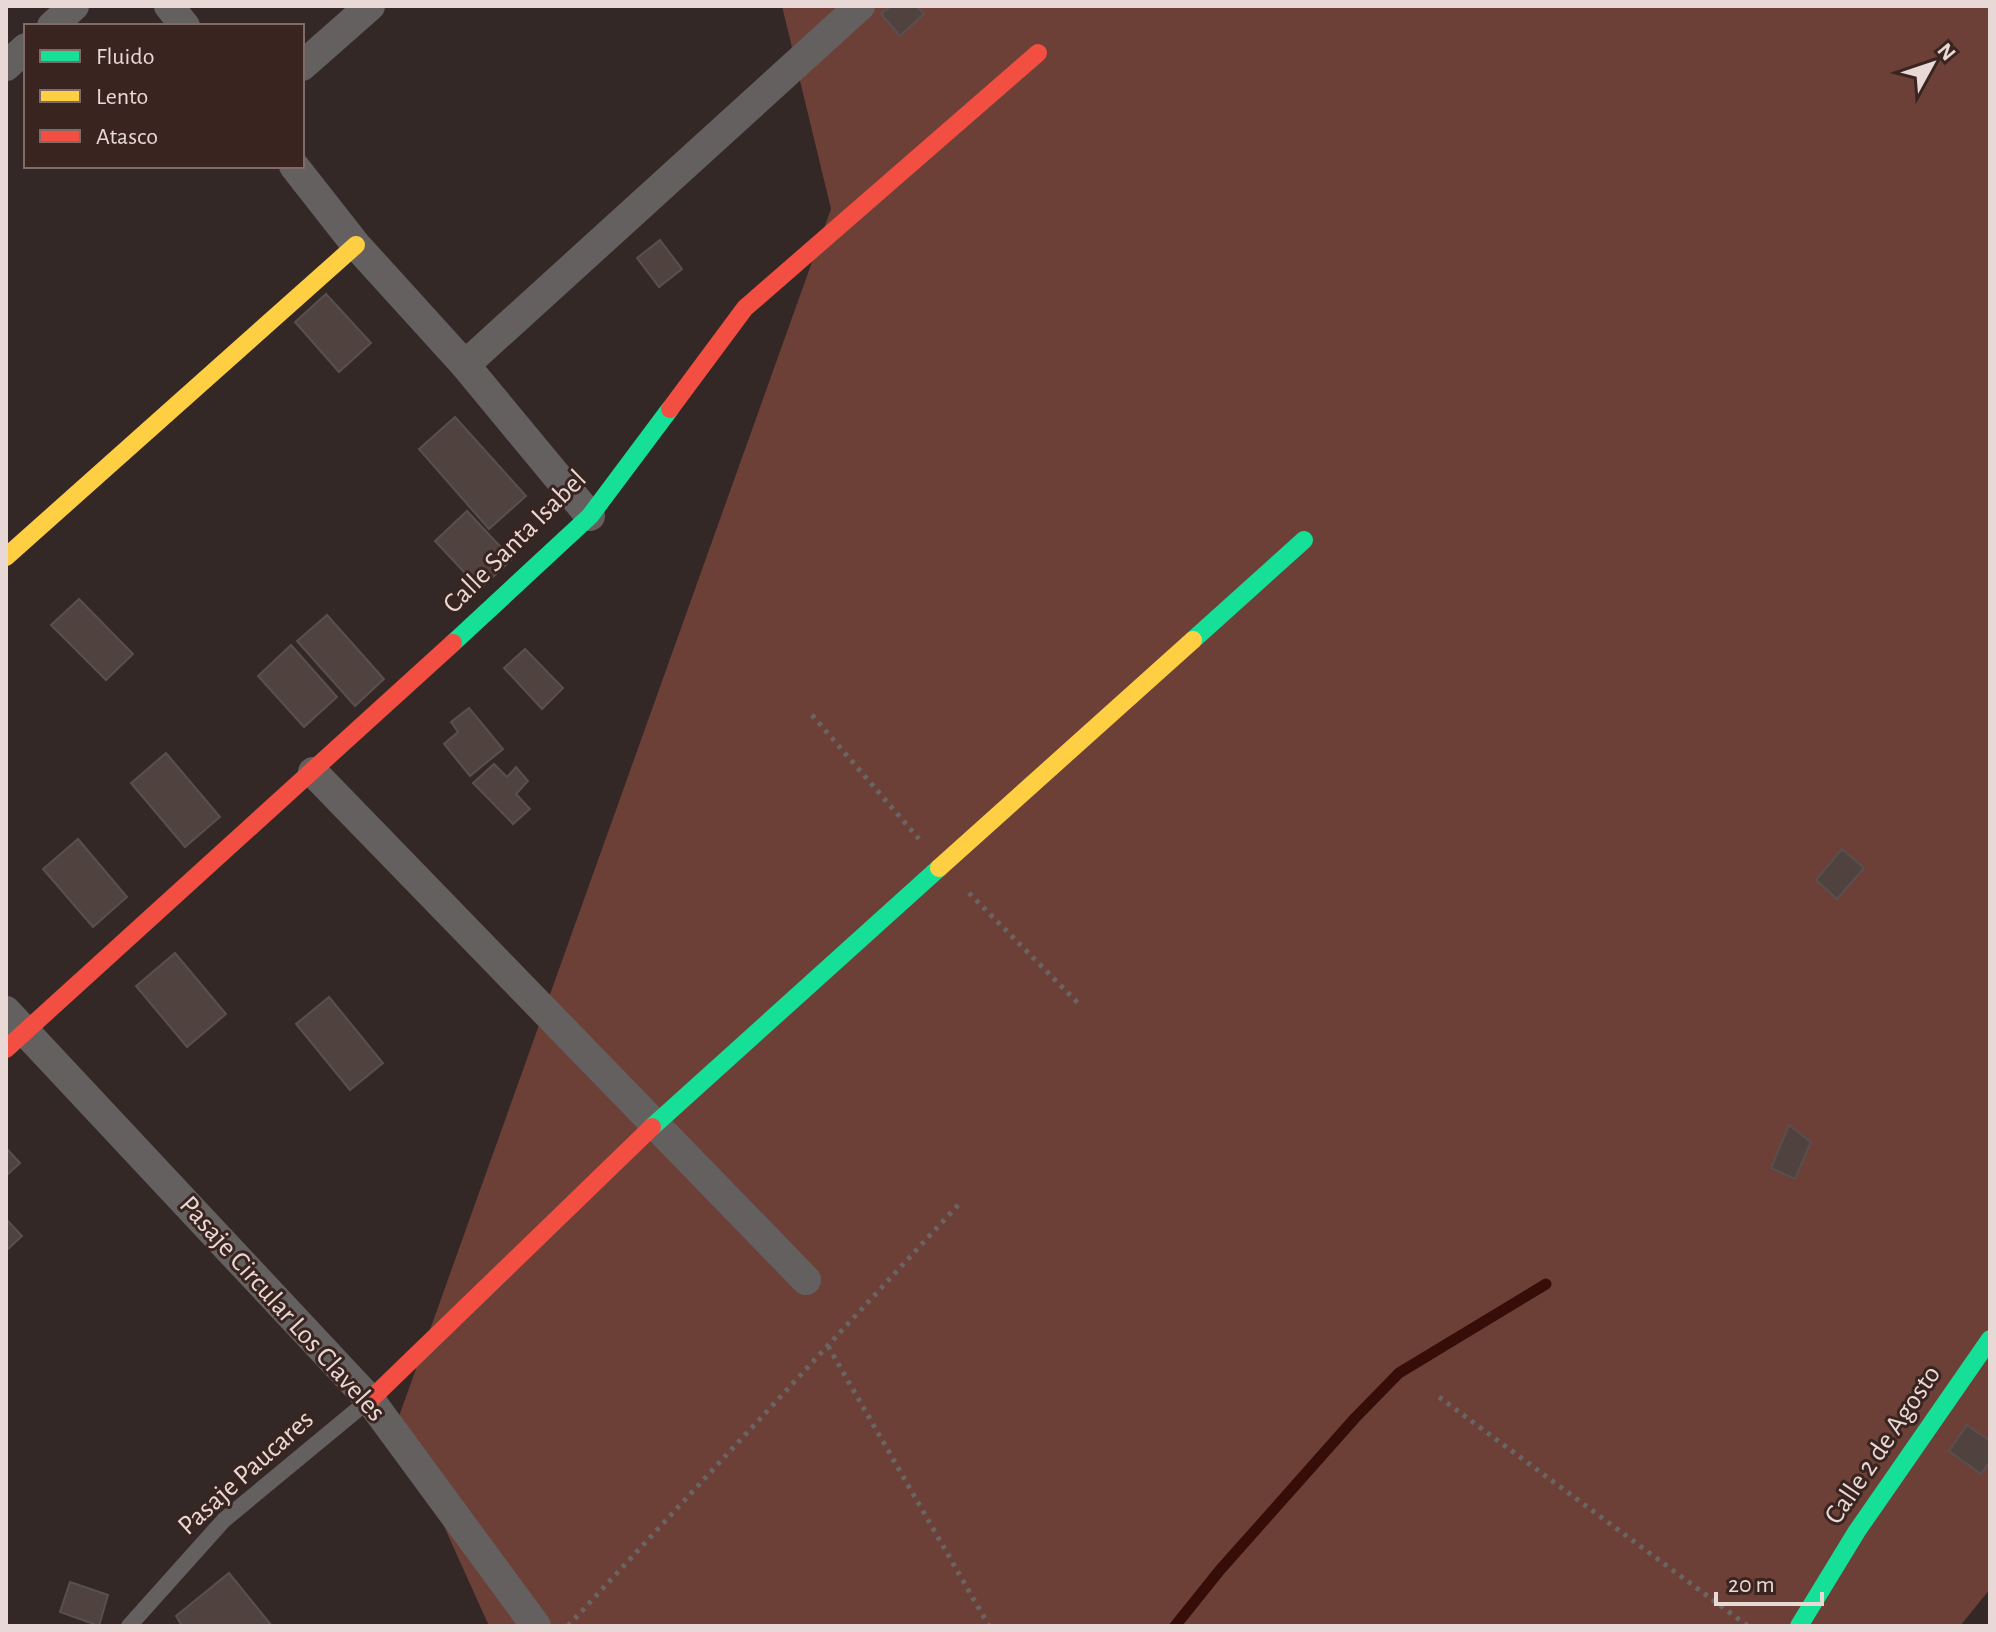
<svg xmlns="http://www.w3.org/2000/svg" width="1996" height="1632" font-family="'Alegreya Sans',sans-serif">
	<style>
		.green { fill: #6c4037 }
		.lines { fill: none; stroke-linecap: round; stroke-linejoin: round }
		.stream { stroke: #370d07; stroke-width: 11 }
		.building { fill: #50423f; stroke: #59504e; stroke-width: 2 }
		.path { stroke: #6a6463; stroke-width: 5; stroke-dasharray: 4 6; stroke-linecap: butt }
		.lane { stroke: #64605f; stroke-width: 16 }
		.street { stroke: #64605f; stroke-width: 30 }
		.fast { stroke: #16e098; stroke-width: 18 }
		.slow { stroke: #ffcf43; stroke-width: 18 }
		.jam { stroke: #f24e42; stroke-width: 18 }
		.labels { text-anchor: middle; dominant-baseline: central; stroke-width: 6; stroke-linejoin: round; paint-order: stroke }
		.street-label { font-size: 28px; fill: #e8d9d6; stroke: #392420 }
	</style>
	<rect width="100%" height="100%" fill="#332826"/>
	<path class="green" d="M782,6H1990V1589L1960,1626H489L397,1422L831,209Z"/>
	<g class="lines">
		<path class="stream" d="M1175,1626L1220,1570L1355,1418L1399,1373L1546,1284"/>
	</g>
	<g class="building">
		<path d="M891,6H917L924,14L900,36L881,14Z"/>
		<path d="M660,240L682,269L659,287L637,258Z"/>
		<path d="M326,294L371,343L339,372L295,322Z"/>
		<path d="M455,417L526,496L489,529L419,449Z"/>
		<path d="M467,511L512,559L480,589L435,541Z"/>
		<path d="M79,599L133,654L106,680L51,625Z"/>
		<path d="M327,615L384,679L355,706L297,641Z"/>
		<path d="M291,645L337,697L304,727L258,676Z"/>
		<path d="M525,649L563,688L542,709L504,668Z"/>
		<path d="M469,708L503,749L470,776L444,744L458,732L451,722Z"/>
		<path d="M166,753L220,817L185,847L131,783Z"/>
		<path d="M494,764L507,777L516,767L528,781L516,794L530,809L513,824L473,783Z"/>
		<path d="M78,839L127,897L93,927L43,869Z"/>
		<path d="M1842,849L1864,868L1837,899L1816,880Z"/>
		<path d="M175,953L226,1014L187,1047L136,986Z"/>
		<path d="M329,997L383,1063L350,1090L296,1024Z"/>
		<path d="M1789,1125L1811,1142L1795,1179L1771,1168Z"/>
		<path d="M6,1148L20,1163L6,1176Z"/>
		<path d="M6,1219L22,1236L8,1249L6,1246Z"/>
		<path d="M1967,1425L1990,1441V1461L1981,1474L1949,1451Z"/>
		<path d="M229,1573L272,1626H182L176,1616Z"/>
		<path d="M70,1582L108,1595L99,1626L60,1612Z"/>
	</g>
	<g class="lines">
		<g class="path">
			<path d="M812,715L919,839"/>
			<path d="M969,893L1079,1004"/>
			<path d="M828,1346L989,1626"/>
			<path d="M1439,1397L1748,1626"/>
			<path d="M568,1626L959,1204"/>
		</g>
		<path class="lane" d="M129,1626L224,1520L369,1400"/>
		<g class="street">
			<path d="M169,6L185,26"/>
			<path d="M52,26L74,6"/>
			<path d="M6,66L26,48"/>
			<path d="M302,66L370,6"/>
			<path d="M294,166L356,245L465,365L590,516"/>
			<path d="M465,365L860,6"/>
			<path d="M313,772L806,1280"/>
			<path d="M6,1011L370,1400L536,1626"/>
		</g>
		<g class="fast">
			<path d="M1193,640L1304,540"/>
			<path d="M453,643L590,516L670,409"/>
			<path d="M652,1127L939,868"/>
			<path d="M1799,1626L1857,1531L1990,1339"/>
		</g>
		<g class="slow">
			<path d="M6,557L356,245"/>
			<path d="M939,868L1193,640"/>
		</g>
		<g class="jam">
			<path d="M670,409L745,308L1038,53"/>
			<path d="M6,1049L453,643"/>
			<path d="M370,1400L652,1127"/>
		</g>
	</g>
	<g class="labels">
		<g class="street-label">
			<text transform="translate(515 542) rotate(-45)">Calle Santa Isabel</text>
			<text transform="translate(282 1309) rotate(48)">Pasaje Circular Los Claveles</text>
			<text transform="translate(1883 1445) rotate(-56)">Calle 2 de Agosto</text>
			<text transform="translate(246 1473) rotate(-42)">Pasaje Paucares</text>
		</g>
	</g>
	<rect width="1996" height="1632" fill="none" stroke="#e8d9d6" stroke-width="16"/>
	<rect x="24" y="24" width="280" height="144" fill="#392420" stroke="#7f6c69" stroke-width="2"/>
	<rect x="40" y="50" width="40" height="12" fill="#16e098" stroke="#7f6c69" stroke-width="2"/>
	<text x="96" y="64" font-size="24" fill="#e8d9d6">Fluido</text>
	<rect x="40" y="90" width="40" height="12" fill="#ffcf43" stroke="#7f6c69" stroke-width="2"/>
	<text x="96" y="104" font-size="24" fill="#e8d9d6">Lento</text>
	<rect x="40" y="130" width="40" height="12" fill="#f24e42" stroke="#7f6c69" stroke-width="2"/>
	<text x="96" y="144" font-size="24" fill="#e8d9d6">Atasco</text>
	<g transform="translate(1932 64) rotate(50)" stroke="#392420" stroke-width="6" paint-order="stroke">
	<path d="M0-6L14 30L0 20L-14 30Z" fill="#e8d9d6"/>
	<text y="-12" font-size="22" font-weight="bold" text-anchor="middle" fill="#e8d9d6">N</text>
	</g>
	<path d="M1716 1592v12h106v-12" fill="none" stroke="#e8d9d6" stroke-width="4"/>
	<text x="1728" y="1592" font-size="24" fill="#e8d9d6" stroke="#392420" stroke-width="6" paint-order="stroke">20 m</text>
</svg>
